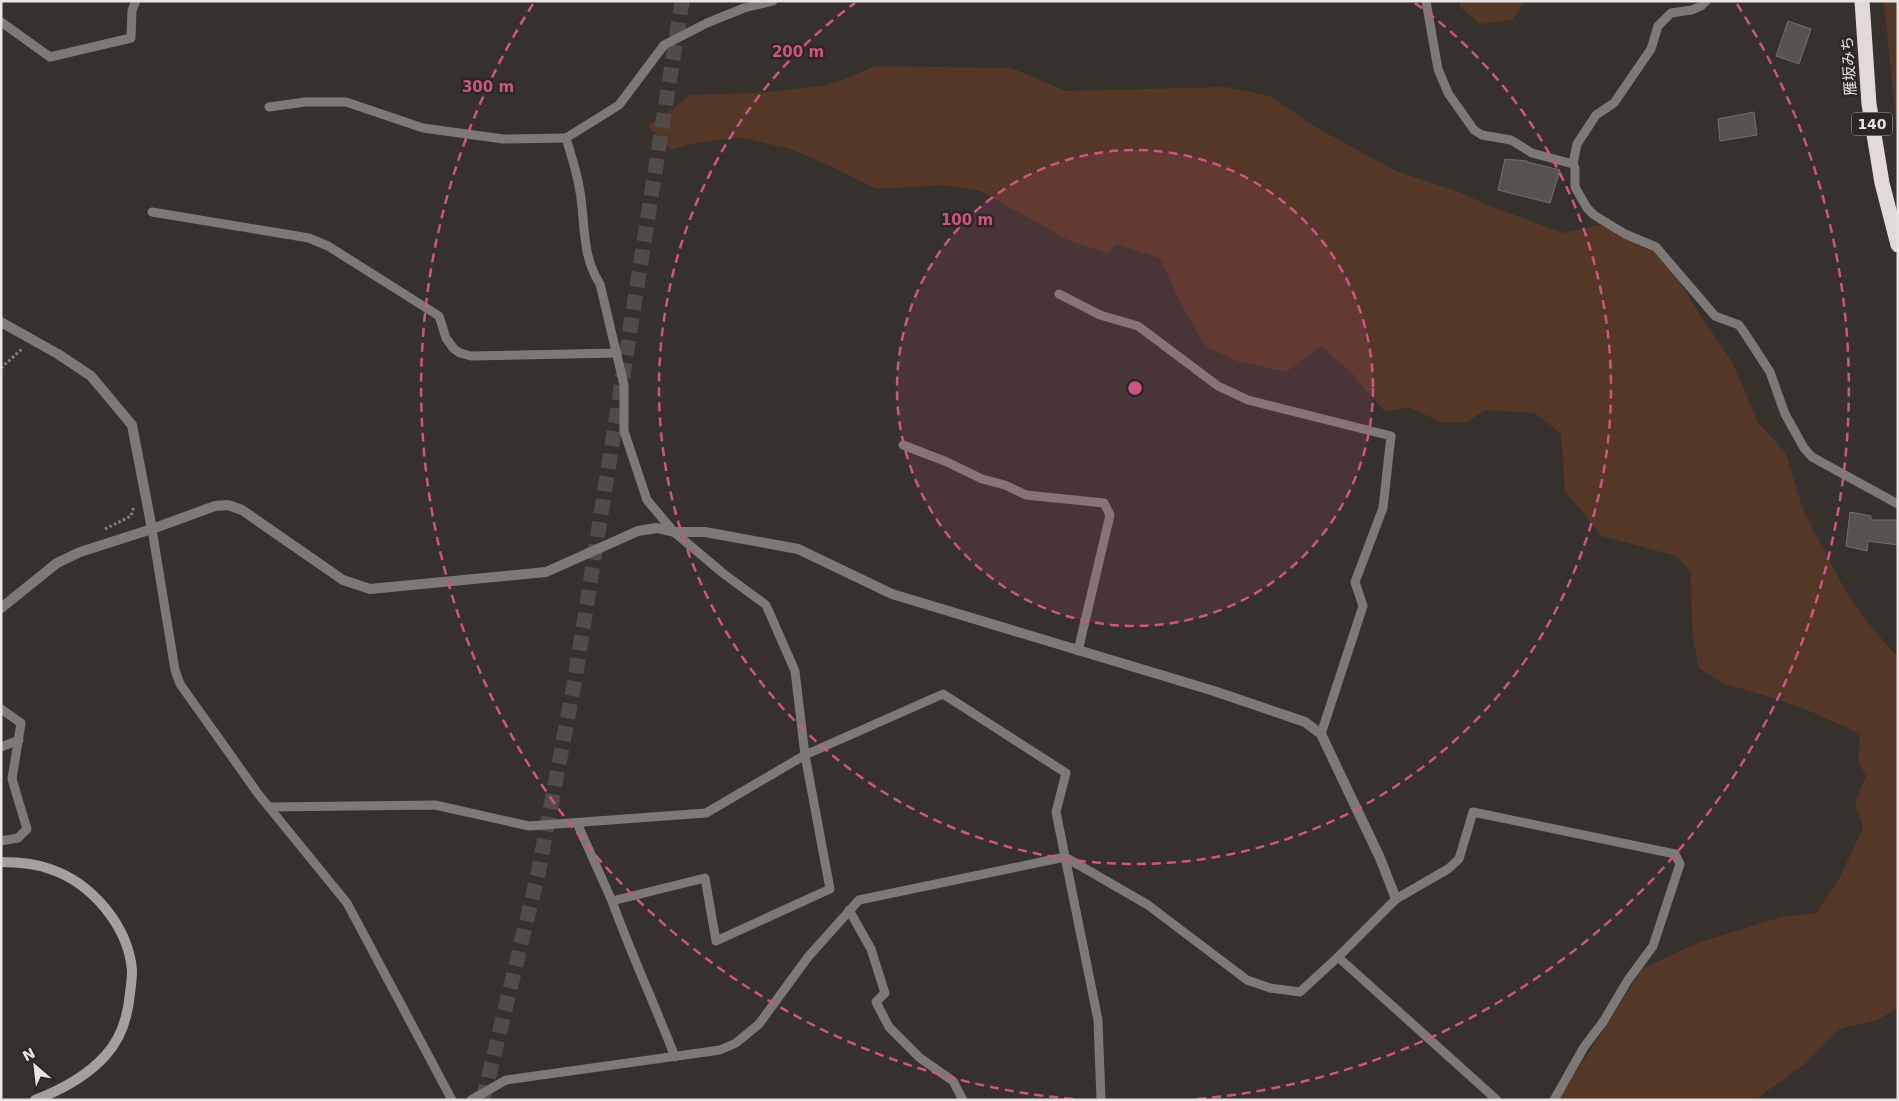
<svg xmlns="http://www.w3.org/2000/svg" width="1899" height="1101" font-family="'DejaVu Sans','Noto Sans JP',sans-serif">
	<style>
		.green { fill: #543727 }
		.building { fill: #58524e; stroke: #756e6b }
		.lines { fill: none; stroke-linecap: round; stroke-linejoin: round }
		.highway-tunnel { stroke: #524c49; stroke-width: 15; stroke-dasharray: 15 8; stroke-linecap: butt }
		.path { stroke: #847f7c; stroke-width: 3; stroke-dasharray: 2.5 2.5; stroke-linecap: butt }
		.lane { stroke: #7c7977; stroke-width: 9 }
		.street { stroke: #7c7977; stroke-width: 10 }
		.secondary { stroke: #a5a09e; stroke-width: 10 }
		.highway { stroke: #e2dad6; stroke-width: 15 }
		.ring { fill: none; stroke: #cd5584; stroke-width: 2.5; stroke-dasharray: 9 6 }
		.labels { text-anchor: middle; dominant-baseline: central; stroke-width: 5; stroke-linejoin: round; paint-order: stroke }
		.shield { fill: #2d2724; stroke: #b0aba9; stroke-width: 1 }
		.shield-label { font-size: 14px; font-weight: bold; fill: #e8e4e2 }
		.street-label { font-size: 15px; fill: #e8e4e2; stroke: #2d2724 }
		.centre { fill: #cd5584; stroke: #2d2724; stroke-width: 2.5 }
		.ring-label { font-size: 15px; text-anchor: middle; font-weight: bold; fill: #cd5584; stroke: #2d2724; stroke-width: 5; stroke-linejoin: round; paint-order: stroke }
	</style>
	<rect width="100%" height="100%" fill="#37312e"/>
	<g class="green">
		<path d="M1460,1H1525L1512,20L1480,24L1460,7Z"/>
		<path d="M1884,1H1898V136L1897,131Z"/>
		<path d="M875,66L1011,68L1066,91L1226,87L1270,96L1317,128L1396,171L1456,191L1490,206L1563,233L1609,223L1661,252L1704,321L1731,360L1759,424L1786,453L1803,510L1846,592L1870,626L1898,657V1007L1878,1020L1839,1029L1806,1063L1755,1100H1556L1598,1039L1642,969L1697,943L1782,917L1816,913L1839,879L1863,828L1855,802L1866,776L1858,761L1860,734L1812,712L1774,698L1722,683L1699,668L1693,639L1690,571L1676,556L1602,536L1565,491L1561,434L1535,413L1484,410L1466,423L1441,422L1408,407L1385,412L1351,372L1321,346L1286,372L1237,361L1205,346L1182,306L1160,258L1116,244L1108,253L1072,242L980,191L946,185L876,189L828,165L791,149L740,137L691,144L671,150L648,126L691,95L757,93L823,86L848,78Z"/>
	</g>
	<g class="building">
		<path d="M1788,21L1811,29L1799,64L1776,56Z"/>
		<path d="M1754,112L1757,135L1720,141L1718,119Z"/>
		<path d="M1505,159L1527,161V162L1560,170L1550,203L1498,190Z"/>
		<path d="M1850,512L1871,516V520H1898V545L1868,541L1867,551L1846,546Z"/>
	</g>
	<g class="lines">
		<path class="highway-tunnel" d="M483,1100L538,874L575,679L682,1"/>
		<g class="path">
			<path d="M1,368L23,348"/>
			<path d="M105,529L131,516L134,506"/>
		</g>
		<g class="lane">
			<path d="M1426,1L1438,69L1448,93L1474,130L1482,135L1511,140L1532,153L1573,164L1577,144L1596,115L1614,103L1651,49L1658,26L1671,13L1692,10L1701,6L1706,1"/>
			<path d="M1,22L50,57L131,38L132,10L136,1"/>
			<path d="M269,107L305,102H346L423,128L503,139L566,138"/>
			<path d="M1573,164L1575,168V187L1587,208L1594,215L1625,234L1656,247L1715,316L1739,325L1744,332L1770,372L1785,414L1804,448L1812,457L1898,504"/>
			<path d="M152,212L309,238L328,246L439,316L446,338L454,349L460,353L471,356L617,353"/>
			<path d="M1059,294L1100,315L1138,326L1218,386L1248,400L1391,436L1383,508L1355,582L1363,606L1321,734"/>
			<path d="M903,445L947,462L982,479L1005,485L1026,495L1104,503L1110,515L1078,651"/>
			<path d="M152,529L175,670L180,684L259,795L347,903L452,1100"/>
			<path d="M1,709L21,723L12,779L27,829L18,838L1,841"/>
			<path d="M1,747L19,740"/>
			<path d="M270,807L435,805L529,826L706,813L805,755L795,671L766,605L724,574L674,532L647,500L624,431V385L600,284C580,253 586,219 579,186C576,170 571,154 566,138L619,105L664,45L707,23L744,8L773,1"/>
			<path d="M577,823L612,901"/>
			<path d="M849,910L871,949L885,993L876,1002L889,1027L920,1058L953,1081L963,1100"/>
			<path d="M1338,957L1497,1100"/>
			<path d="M675,1057C655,1005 631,954 612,901L705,878L716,941L830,889L805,755L943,694L1066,773L1056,812L1098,1020L1101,1100"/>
			<path d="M471,1100L506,1080L720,1050L736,1043L759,1024L808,957L859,900L1065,857L1148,905L1247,980L1270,988L1300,992L1338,957L1396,899L1448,869L1459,859L1473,812L1675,854L1680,864L1653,946L1628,980L1603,1022L1584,1047L1554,1100"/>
		</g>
		<g class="street">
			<path d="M1,322L58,354L91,376L132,425L152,529"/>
			<path d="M1,608L57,563L80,552L152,529L215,506L228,505L242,510L343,580L370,589L546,572L638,531L657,528L674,532H705L798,549L892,594L1214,691L1305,722L1321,734L1380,858L1396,899"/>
		</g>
		<path class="secondary" d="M1,862C18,862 34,863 50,869C92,883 128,926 132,970C132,978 131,986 130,993C128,1016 121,1039 105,1056C86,1077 61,1090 35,1100"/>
		<path class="highway" d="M1862,1L1869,104L1882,183L1898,245"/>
	</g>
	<circle cx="1135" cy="388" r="238" fill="#cd5584" fill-opacity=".12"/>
	<g class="ring">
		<circle cx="1135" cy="388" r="238"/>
		<path d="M1415 3A476 476 0 1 1 855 3"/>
		<path d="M1073 1099A714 714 0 0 1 533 4M1737 4A714 714 0 0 1 1197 1099"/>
	</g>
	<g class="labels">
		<rect class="shield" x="1852" y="112.5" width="40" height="23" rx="4"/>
		<g class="shield-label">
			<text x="1872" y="124">140</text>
		</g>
		<g class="street-label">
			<text transform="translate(1849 66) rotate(-94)">雁坂みち</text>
		</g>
	</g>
	<circle cx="1135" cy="388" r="8" class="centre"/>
	<g class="ring-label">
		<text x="798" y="57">200 m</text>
		<text x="488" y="92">300 m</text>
		<text x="967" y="225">100 m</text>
	</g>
	<rect width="1899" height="1101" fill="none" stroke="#e8e4e2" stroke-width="5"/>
	<g transform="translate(35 1066) rotate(332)" stroke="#2d2724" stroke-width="4" paint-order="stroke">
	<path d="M0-4L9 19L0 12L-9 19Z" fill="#e8e4e2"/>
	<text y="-8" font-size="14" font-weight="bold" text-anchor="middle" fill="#e8e4e2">N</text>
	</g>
</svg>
